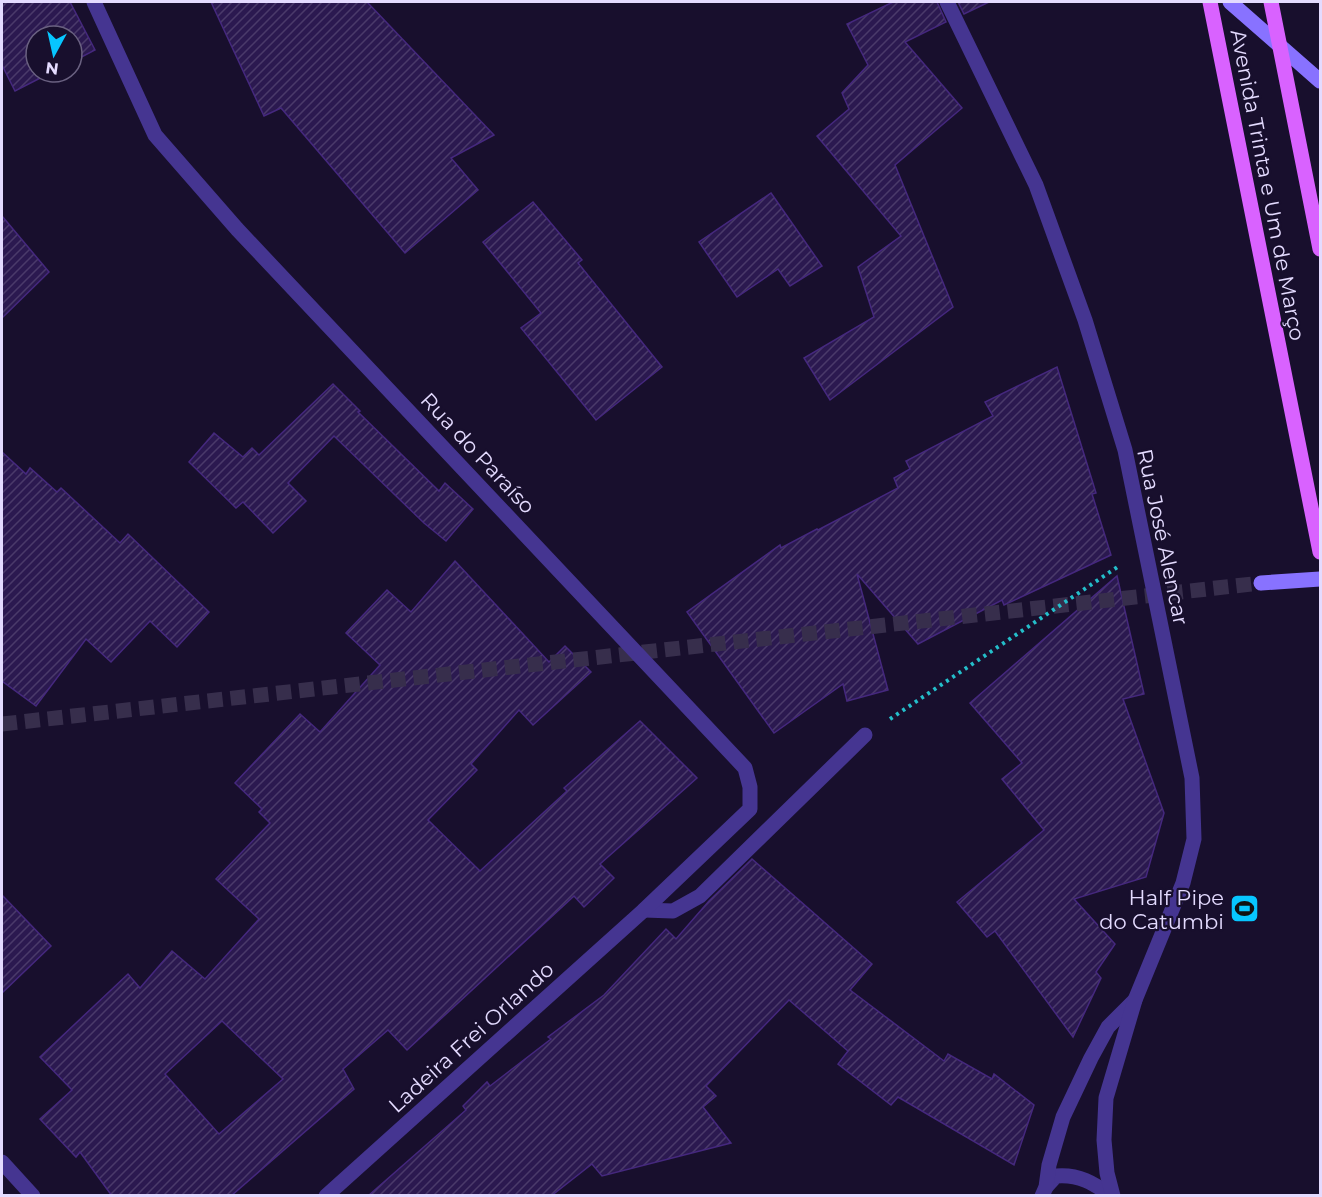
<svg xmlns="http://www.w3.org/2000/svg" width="1322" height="1197" font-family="Montserrat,sans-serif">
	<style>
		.building { fill: url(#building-hatch); stroke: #45287e; stroke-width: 1.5; fill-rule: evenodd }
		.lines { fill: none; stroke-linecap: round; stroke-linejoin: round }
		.secondary-tunnel { stroke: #372e4c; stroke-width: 15; stroke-dasharray: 15 8; stroke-linecap: butt }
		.path { stroke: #24beca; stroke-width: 4; stroke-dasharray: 3 4.5; stroke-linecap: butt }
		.service { stroke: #453591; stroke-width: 15 }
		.minor { stroke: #453591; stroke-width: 15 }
		.tertiary { stroke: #453591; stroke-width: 15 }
		.secondary { stroke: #8872ff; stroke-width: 15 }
		.primary { stroke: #d962ff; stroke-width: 15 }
		.primary-bridge { stroke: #d962ff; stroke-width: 15 }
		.labels { text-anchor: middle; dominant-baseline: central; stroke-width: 4.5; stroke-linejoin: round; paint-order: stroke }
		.street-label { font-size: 21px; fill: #e4dbff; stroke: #180f2d }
		.poi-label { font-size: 21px; fill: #e4dbff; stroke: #180f2d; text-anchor: end }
	</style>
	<defs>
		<pattern id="building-hatch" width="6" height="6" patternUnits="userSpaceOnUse" patternTransform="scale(1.5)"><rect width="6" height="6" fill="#2b1950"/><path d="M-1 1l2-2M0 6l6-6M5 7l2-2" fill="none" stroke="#4a3a6a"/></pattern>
	</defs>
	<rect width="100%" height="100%" fill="#180f2d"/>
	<g class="building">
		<path d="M2,2H70L95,50L72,62V36H36V72H52L15,91L2,65Z"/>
		<path d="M211,2H367L494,135L451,158L478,190L405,253L281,108L264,116Z"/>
		<path d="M893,2H937L946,22L905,42L962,108L895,165L953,307L830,400L804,358L874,317L858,267L901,236L817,136L849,109L842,93L868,65L847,24Z"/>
		<path d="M958,2H989L964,14Z"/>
		<path d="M771,193L822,266L790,286L778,269L737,297L699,242Z"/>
		<path d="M533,202L582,260L578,263L662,367L596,420L521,328L541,313L483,242Z"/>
		<path d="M2,216L49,272L2,318Z"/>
		<path d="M1057,367L1096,493L1092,494L1111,555L1004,605L1002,600L918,644L857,574L888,690L847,701L843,684L774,733L687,612L780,545L781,548L817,529L818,530L898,488L894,478L910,469L906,461L993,416L985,402Z"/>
		<path d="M333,384L360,411L358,412L439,491L445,483L473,509L446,541L424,523L334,436L288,483L306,501L273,533L243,502L236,508L189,462L214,433L243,457L252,448L259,455Z"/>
		<path d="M2,452L26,474L30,468L57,492L61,488L120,543L128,534L209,612L177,647L150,621L111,662L86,639L36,706L2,681Z"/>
		<path d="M455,561L549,662L565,646L591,672L533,725L519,710L471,764L477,770L428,820L480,871L567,791L564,788L640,721L697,778L600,864L614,878L584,907L574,896L407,1050L388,1030L343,1069L354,1089L231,1196H112L80,1152L76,1157L40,1119L72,1090L40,1057L128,974L140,988L172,951L205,979L259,919L216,879L270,823L259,812L262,809L235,783L300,714L320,732L380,665L346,633L387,590L411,612ZM222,1021L283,1079L219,1134L165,1074Z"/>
		<path d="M1117,576L1144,694L1123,699L1164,813L1146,877L1074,899L1115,944L1096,972L1101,978L1073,1037L995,931L987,937L957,902L1044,830L1002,779L1022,763L970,703Z"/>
		<path d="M752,859L872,964L850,990L944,1061L948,1054L992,1079L994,1074L1034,1105L1014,1165L898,1097L891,1105L838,1064L848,1051L789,1000L706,1086L716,1096L703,1107L731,1143L602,1176L592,1164L551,1196H368L466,1110L463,1106L487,1082L490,1086L551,1039L548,1037L604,995L666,929L676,939L709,901Z"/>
		<path d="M2,895L51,946L2,993Z"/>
	</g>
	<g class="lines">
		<path class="secondary-tunnel" d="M2,724L1261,583"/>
		<path class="path" d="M890,719L1119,566"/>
		<path class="service" d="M644,910L673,911L700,896L865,735"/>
		<g class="minor">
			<path d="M94,2L155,135L237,229L745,768L750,787V809L644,910L326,1196"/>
			<path d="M2,1162L33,1196"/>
			<path d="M1046,1187L1056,1176C1079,1174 1093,1183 1112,1196"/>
			<path d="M1042,1196L1046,1187L1049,1165L1063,1117L1091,1058L1108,1027L1135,1000"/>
		</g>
		<path class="tertiary" d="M947,2L1036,185L1085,320L1125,450L1192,778L1194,839L1183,883L1135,1000L1106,1098L1104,1140L1107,1173L1113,1196"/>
		<g class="secondary">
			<path d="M1230,2L1320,81"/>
			<path d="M1261,583L1320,579"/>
		</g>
		<path class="primary" d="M1210,2L1320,552"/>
		<path class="primary-bridge" d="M1271,2L1320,249"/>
	</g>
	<defs>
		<symbol id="stadium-square" viewBox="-11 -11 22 22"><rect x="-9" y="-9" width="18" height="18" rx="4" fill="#07c6ff" stroke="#180f2d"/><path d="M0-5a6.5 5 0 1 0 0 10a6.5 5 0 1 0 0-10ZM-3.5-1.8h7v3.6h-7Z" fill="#111"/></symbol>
	</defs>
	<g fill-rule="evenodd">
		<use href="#stadium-square" x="1228" y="892" width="33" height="33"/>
	</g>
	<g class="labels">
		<g class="street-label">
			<text transform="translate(1268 185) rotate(79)">Avenida Trinta e Um de Março</text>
			<text transform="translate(478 453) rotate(47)">Rua do Paraíso</text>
			<text transform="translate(1163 537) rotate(78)">Rua José Alencar</text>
			<text transform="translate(471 1037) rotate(-42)">Ladeira Frei Orlando</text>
		</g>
		<g class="poi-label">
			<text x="1224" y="897">Half Pipe<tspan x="1224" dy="24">do Catumbi</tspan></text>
		</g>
	</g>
	<rect width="1322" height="1197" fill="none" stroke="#e4dbff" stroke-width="6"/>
	<g transform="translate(54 54) rotate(188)"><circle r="28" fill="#180f2d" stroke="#6a6181" stroke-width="1.5"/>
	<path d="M0-4.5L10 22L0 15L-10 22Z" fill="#07c6ff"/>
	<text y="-9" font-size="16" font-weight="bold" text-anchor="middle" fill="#e4dbff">N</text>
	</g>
</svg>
